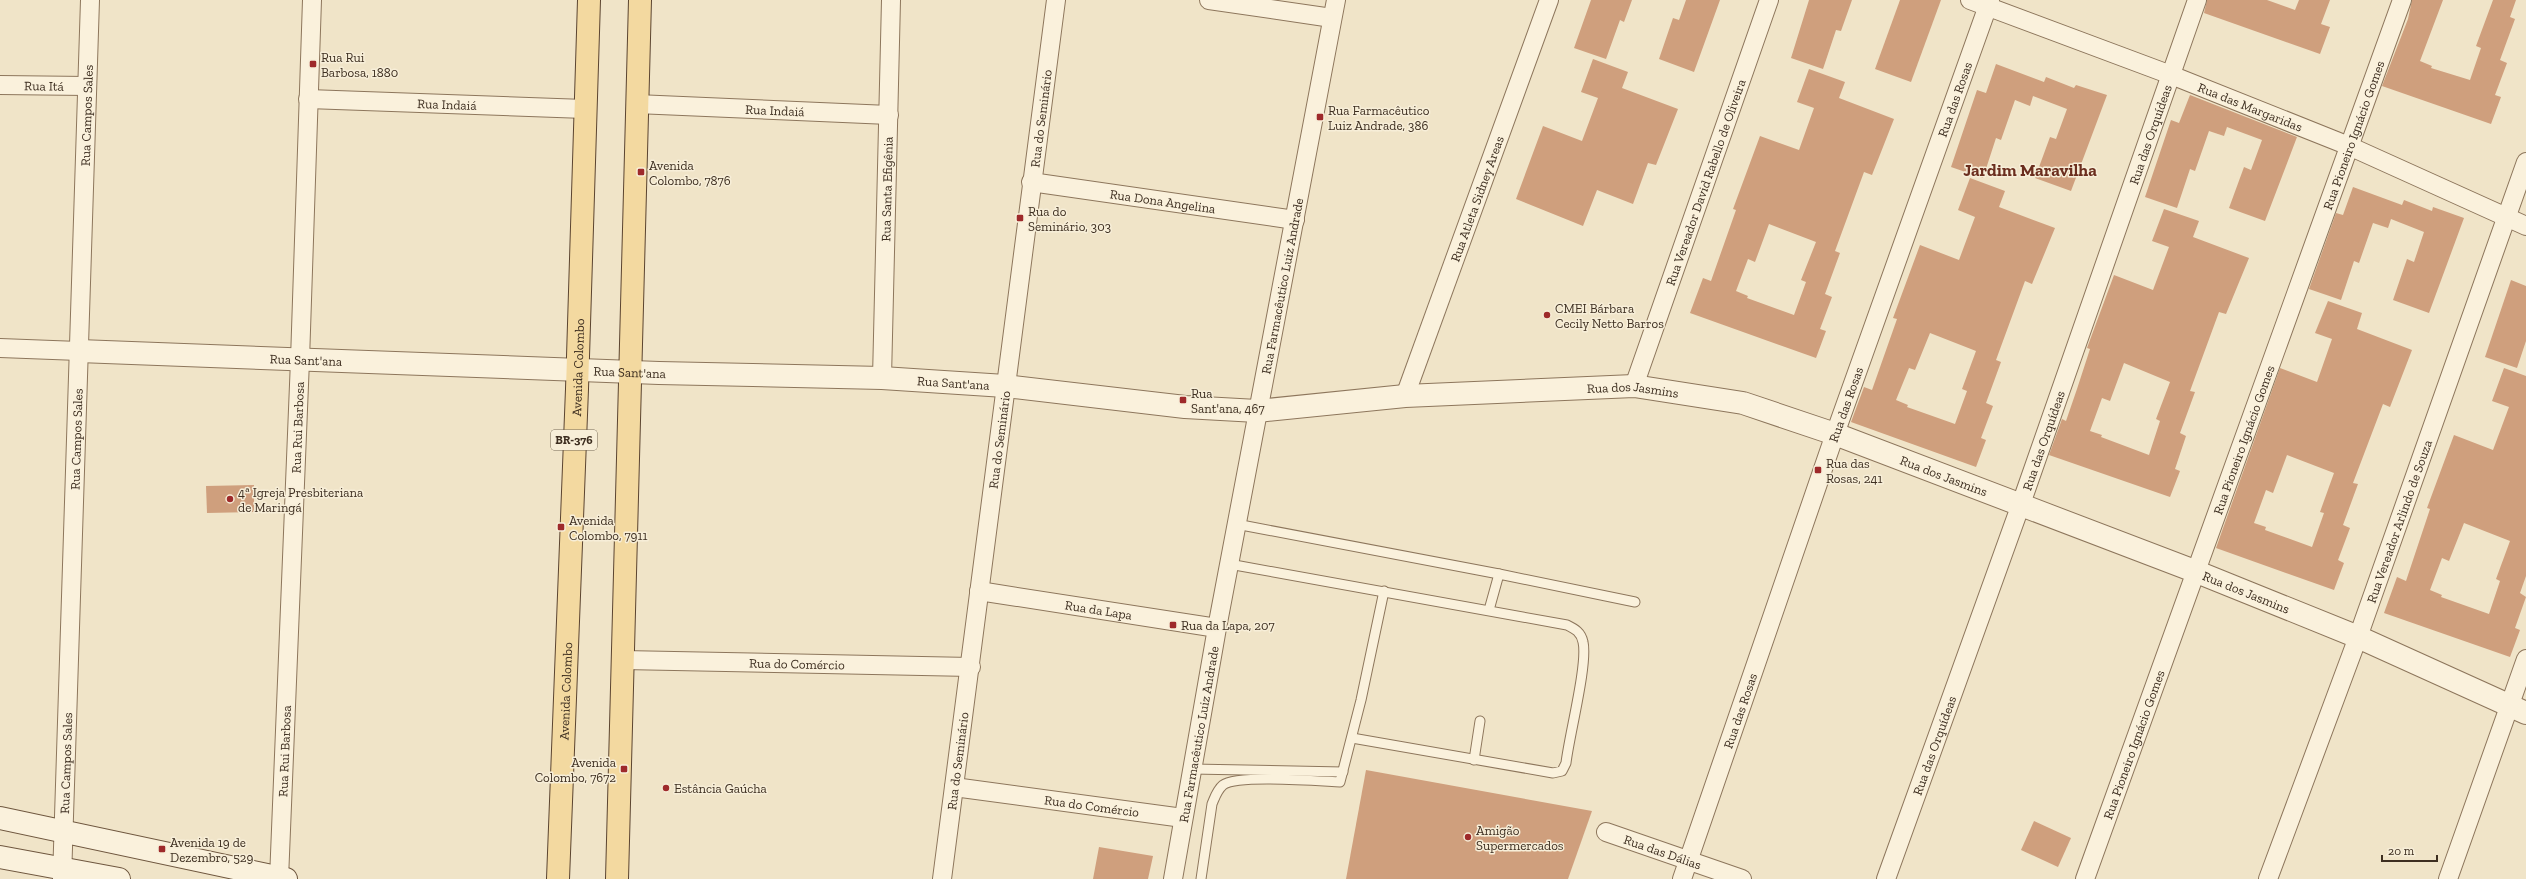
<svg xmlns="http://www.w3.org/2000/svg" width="2526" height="879" font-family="'Zilla Slab',serif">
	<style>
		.building { fill: #cf9f7d; fill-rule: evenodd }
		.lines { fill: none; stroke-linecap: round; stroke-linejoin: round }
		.service-casing { stroke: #8d765c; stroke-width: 11 }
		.minor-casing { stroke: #8d765c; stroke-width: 20 }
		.tertiary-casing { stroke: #8d765c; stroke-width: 24 }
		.secondary-casing { stroke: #6f573f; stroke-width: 24 }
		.primary-casing { stroke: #5b4430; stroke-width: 24 }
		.service { stroke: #faf1dc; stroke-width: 9 }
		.minor { stroke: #faf1dc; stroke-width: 18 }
		.tertiary { stroke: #faf1dc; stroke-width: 22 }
		.secondary { stroke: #faf1dc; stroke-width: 22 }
		.primary { stroke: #f3d9a0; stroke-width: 22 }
		.poi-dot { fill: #9e2a2b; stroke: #f7eed8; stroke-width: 1.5 }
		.labels { text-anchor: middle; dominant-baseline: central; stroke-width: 3; stroke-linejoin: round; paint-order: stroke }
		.shield { fill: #f7eed8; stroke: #756857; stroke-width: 1 }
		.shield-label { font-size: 12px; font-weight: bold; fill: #3d2e20 }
		.poi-label { font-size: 13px; fill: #3d2e20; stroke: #f7eed8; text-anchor: start }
		.street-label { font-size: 13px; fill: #3d2e20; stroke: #f7eed8 }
		.district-label { font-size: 17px; font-weight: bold; fill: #6b2e1e; stroke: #f7eed8 }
	</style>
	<rect width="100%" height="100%" fill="#f0e4c8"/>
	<g class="building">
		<path d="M1591,0H1632L1624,22L1620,20L1606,59L1574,48Z"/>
		<path d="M1686,0H1720L1694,72L1659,59L1673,18L1679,20Z"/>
		<path d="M1809,0H1852L1841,31L1836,30L1823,69L1791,58Z"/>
		<path d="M1900,0H1941L1911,82L1875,69Z"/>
		<path d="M2207,0H2267L2295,10L2299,0H2330L2321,24L2330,27L2320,54L2204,13Z"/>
		<path d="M2412,0H2443L2420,61L2432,66L2431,68L2470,80L2481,48L2476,46L2493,0H2516L2510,17L2515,19L2500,60L2507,63L2495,95L2501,97L2491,124L2382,86L2408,19Z"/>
		<path d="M1593,59L1628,72L1622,88L1678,109L1656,165L1648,163L1633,204L1597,190L1583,226L1516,199L1543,126L1582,141L1598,98L1581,92Z"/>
		<path d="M1996,64L2044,82L2046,77L2074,88L2076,85L2107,95L2071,191L2035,178L2050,137L2056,139L2067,109L2033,96L2030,106L2015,100L2001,140L1996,138L1983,178L1951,167L1977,90L1986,93Z"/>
		<path d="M1809,69L1845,82L1839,98L1894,119L1872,175L1864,172L1835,251L1840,253L1825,294L1832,297L1820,329L1826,331L1816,358L1690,313L1703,278L1711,281L1736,210L1733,209L1760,136L1799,150L1814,108L1797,102ZM1769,224L1816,242L1801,280L1806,282L1794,315L1747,298L1748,296L1736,291L1748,259L1755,262Z"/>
		<path d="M2190,95L2297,137L2265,221L2229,208L2244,167L2251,170L2262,140L2227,127L2224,136L2209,131L2195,171L2190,169L2177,208L2145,197L2171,120L2179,123Z"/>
		<path d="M1970,178L2005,191L1999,207L2055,228L2032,284L2025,281L1996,360L2001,362L1986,403L1993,406L1981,438L1986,440L1976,467L1851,422L1864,387L1872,390L1897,319L1893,318L1920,245L1959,260L1975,217L1958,210ZM1930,333L1976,351L1962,389L1967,391L1955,424L1907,407L1908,405L1896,400L1909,368L1915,370Z"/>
		<path d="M2353,187L2402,205L2404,200L2432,211L2433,207L2464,218L2429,313L2393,300L2407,259L2414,262L2424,232L2391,219L2388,228L2373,223L2359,263L2354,261L2341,300L2309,289L2336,213L2343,215Z"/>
		<path d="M2164,209L2199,221L2193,237L2249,258L2226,314L2219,312L2190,391L2195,392L2180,433L2186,436L2175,469L2180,471L2170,497L2049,455L2062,419L2066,421L2077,389L2090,349L2087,348L2114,275L2153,290L2169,247L2152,241ZM2124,363L2170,382L2156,419L2160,421L2149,455L2101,437L2102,435L2090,431L2102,398L2110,401Z"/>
		<path d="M2511,280L2526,286V341L2517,368L2485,357Z"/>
		<path d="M2328,301L2362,313L2357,329L2412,350L2390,407L2383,404L2353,483L2358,484L2343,525L2350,528L2338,560L2344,563L2334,590L2216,548L2280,368L2317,382L2332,339L2315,333ZM2287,455L2334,473L2320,512L2324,513L2312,547L2265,530L2266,527L2254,523L2266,490L2273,493Z"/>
		<path d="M2504,368L2526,376V576L2520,593L2526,597L2515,628L2520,630L2510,657L2384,613L2397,577L2406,581L2430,509L2427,508L2454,435L2493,450L2509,407L2492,401ZM2464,523L2510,541L2496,579L2500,581L2489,614L2441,597L2442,595L2430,590L2442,558L2449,561Z"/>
		<path d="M254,485V512L207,513L206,486Z"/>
		<path d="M1366,770L1592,811L1568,879H1346Z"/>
		<path d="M2034,821L2071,838L2058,867L2021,850Z"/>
		<path d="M1099,847L1153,856L1148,879H1093Z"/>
	</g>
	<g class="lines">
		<defs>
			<g id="service">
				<path d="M1236,524L1499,574"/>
				<path d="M1229,564L1567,625C1575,629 1581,632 1583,642C1588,664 1569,736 1566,763L1562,771L1553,773L1352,738"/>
				<path d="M1489,610L1499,574L1635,602"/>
				<path d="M1474,760L1480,721"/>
				<path d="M1192,769L1343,772"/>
				<path d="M1201,879L1212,804C1215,797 1217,790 1223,785C1237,774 1319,781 1340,782L1361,700L1384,591"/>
			</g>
			<g id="minor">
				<path d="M1209,0L1332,18"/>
				<path id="s1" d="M1970,0L2171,75L2349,146L2526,226"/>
				<path id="s2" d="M0,85L87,86"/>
				<path id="s3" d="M308,99L585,109"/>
				<path id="s4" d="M636,104L889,115"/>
				<path id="s5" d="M1031,182L1295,220"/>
				<path d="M0,348L79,351"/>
				<path id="s6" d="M882,378L891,0"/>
				<path id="s7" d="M1634,386L1769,0"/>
				<path id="s8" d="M1405,396L1549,0"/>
				<path id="s9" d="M979,591L1217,628"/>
				<path id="s10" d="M623,660L971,667"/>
				<path id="s11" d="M954,787L1183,818"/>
				<path id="s12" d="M1606,832L1742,879"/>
				<path id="s13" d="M62,879L90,0"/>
				<path id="s14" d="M279,879L300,360L312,0"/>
				<path id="s15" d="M942,879L1056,0"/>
				<path id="s16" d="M1173,879L1217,628L1336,0"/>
				<path id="s17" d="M1682,879L1835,434L1990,0"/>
				<path id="s18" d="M1886,879L2021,504L2197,0"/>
				<path id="s19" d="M2085,879L2402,0"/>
				<path id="s20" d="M2268,879L2358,637L2526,162"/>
				<path d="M2448,879L2526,659"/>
			</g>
			<g id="tertiary">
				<path id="s21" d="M79,351L659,373L882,378L1005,386L1185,407L1257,411L1405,396L1634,386L1743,403L1835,434L2197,572L2358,637L2526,713"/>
			</g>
			<g id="secondary">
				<path d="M0,818L286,879"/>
				<path d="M0,857L119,879"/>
			</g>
			<g id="primary">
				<path id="s22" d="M558,879L577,389L589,0"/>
				<path d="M617,879L640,0"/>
			</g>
		</defs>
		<use href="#service" class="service-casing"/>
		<use href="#minor" class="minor-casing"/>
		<use href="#tertiary" class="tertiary-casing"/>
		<use href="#secondary" class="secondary-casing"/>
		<use href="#primary" class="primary-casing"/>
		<use href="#service" class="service"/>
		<use href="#minor" class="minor"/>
		<use href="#tertiary" class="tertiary"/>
		<use href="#secondary" class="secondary"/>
		<use href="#primary" class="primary"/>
	</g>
	<g class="poi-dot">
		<rect x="309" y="60" width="8" height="8" rx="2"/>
		<rect x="1316" y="113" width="8" height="8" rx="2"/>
		<rect x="637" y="168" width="8" height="8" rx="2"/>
		<rect x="1016" y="214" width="8" height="8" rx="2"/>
		<circle cx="1547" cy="315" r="4"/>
		<rect x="1179" y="396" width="8" height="8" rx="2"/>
		<rect x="1814" y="466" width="8" height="8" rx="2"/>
		<circle cx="230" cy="499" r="4"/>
		<rect x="557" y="523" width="8" height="8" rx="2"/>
		<rect x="1169" y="621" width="8" height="8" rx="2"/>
		<rect x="620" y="765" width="8" height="8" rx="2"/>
		<circle cx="666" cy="788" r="4"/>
		<circle cx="1468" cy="837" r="4"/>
		<rect x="158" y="845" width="8" height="8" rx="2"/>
	</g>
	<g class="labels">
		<rect class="shield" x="551" y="430" width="46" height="20" rx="3"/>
		<g class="shield-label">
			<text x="574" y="440">BR-376</text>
		</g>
		<g class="poi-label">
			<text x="321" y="57">Rua Rui<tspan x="321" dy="15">Barbosa, 1880</tspan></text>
			<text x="1328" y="110">Rua Farmacêutico<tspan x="1328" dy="15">Luiz Andrade, 386</tspan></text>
			<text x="649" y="165">Avenida<tspan x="649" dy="15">Colombo, 7876</tspan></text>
			<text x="1028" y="211">Rua do<tspan x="1028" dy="15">Seminário, 303</tspan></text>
			<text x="1555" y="308">CMEI Bárbara<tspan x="1555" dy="15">Cecily Netto Barros</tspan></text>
			<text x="1191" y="393">Rua<tspan x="1191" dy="15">Sant'ana, 467</tspan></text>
			<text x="1826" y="463">Rua das<tspan x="1826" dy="15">Rosas, 241</tspan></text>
			<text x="238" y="492">4ª Igreja Presbiteriana<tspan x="238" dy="15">de Maringá</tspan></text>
			<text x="569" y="520">Avenida<tspan x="569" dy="15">Colombo, 7911</tspan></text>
			<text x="1181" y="625">Rua da Lapa, 207</text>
			<text x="616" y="762" text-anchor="end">Avenida<tspan x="616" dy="15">Colombo, 7672</tspan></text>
			<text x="674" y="788">Estância Gaúcha</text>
			<text x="1476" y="830">Amigão<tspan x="1476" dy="15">Supermercados</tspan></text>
			<text x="170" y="842">Avenida 19 de<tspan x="170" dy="15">Dezembro, 529</tspan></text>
		</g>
		<g class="street-label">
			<text stroke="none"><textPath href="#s2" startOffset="44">Rua Itá</textPath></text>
			<text stroke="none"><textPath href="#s17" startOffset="826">Rua das Rosas</textPath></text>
			<text stroke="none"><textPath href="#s3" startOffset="139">Rua Indaiá</textPath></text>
			<text stroke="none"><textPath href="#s1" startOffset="300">Rua das Margaridas</textPath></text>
			<text stroke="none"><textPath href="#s4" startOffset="139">Rua Indaiá</textPath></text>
			<text stroke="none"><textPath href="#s13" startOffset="764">Rua Campos Sales</textPath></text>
			<text stroke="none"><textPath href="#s15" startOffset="767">Rua do Seminário</textPath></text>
			<text stroke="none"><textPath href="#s18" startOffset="790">Rua das Orquídeas</textPath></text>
			<text stroke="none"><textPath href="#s19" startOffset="791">Rua Pioneiro Ignácio Gomes</textPath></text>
			<text stroke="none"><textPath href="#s7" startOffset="216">Rua Vereador David Rabello de Oliveira</textPath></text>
			<text stroke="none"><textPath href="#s6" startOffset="189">Rua Santa Efigênia</textPath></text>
			<text stroke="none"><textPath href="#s8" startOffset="210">Rua Atleta Sidney Areas</textPath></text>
			<text stroke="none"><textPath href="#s5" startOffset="133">Rua Dona Angelina</textPath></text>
			<text stroke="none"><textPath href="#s16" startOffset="603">Rua Farmacêutico Luiz Andrade</textPath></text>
			<text stroke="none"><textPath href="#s21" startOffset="227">Rua Sant'ana</textPath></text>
			<text stroke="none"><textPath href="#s22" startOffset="512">Avenida Colombo</textPath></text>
			<text stroke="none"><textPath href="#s21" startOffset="551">Rua Sant'ana</textPath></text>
			<text stroke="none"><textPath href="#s21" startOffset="875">Rua Sant'ana</textPath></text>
			<text stroke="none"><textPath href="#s21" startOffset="1557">Rua dos Jasmins</textPath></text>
			<text stroke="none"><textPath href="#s17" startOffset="502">Rua das Rosas</textPath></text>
			<text stroke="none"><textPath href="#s14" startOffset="452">Rua Rui Barbosa</textPath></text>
			<text stroke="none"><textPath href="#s15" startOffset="443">Rua do Seminário</textPath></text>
			<text stroke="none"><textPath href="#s13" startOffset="440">Rua Campos Sales</textPath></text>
			<text stroke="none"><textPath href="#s18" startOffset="466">Rua das Orquídeas</textPath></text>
			<text stroke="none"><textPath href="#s19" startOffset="467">Rua Pioneiro Ignácio Gomes</textPath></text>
			<text stroke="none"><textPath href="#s21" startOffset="1882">Rua dos Jasmins</textPath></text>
			<text stroke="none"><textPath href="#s20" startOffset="381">Rua Vereador Arlindo de Souza</textPath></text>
			<text stroke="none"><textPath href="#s21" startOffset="2206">Rua dos Jasmins</textPath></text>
			<text stroke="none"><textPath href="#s9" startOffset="121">Rua da Lapa</textPath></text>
			<text stroke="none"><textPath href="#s10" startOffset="174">Rua do Comércio</textPath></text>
			<text stroke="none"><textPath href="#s22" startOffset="188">Avenida Colombo</textPath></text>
			<text stroke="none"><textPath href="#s17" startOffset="178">Rua das Rosas</textPath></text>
			<text stroke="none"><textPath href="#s16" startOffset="147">Rua Farmacêutico Luiz Andrade</textPath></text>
			<text stroke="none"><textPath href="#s19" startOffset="143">Rua Pioneiro Ignácio Gomes</textPath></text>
			<text stroke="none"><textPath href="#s18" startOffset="142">Rua das Orquídeas</textPath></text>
			<text stroke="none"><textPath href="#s14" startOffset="128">Rua Rui Barbosa</textPath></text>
			<text stroke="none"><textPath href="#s15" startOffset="119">Rua do Seminário</textPath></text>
			<text stroke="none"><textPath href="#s13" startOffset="116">Rua Campos Sales</textPath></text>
			<text stroke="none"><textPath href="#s11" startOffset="139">Rua do Comércio</textPath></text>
			<text stroke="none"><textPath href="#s12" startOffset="60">Rua das Dálias</textPath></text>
		</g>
		<g class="district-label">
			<text x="2030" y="170">Jardim Maravilha</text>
		</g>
	</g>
	<path d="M2382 855v6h55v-6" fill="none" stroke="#3d2e20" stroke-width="2"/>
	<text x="2388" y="855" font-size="12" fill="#3d2e20" stroke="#f7eed8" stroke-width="3" paint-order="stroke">20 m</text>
</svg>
